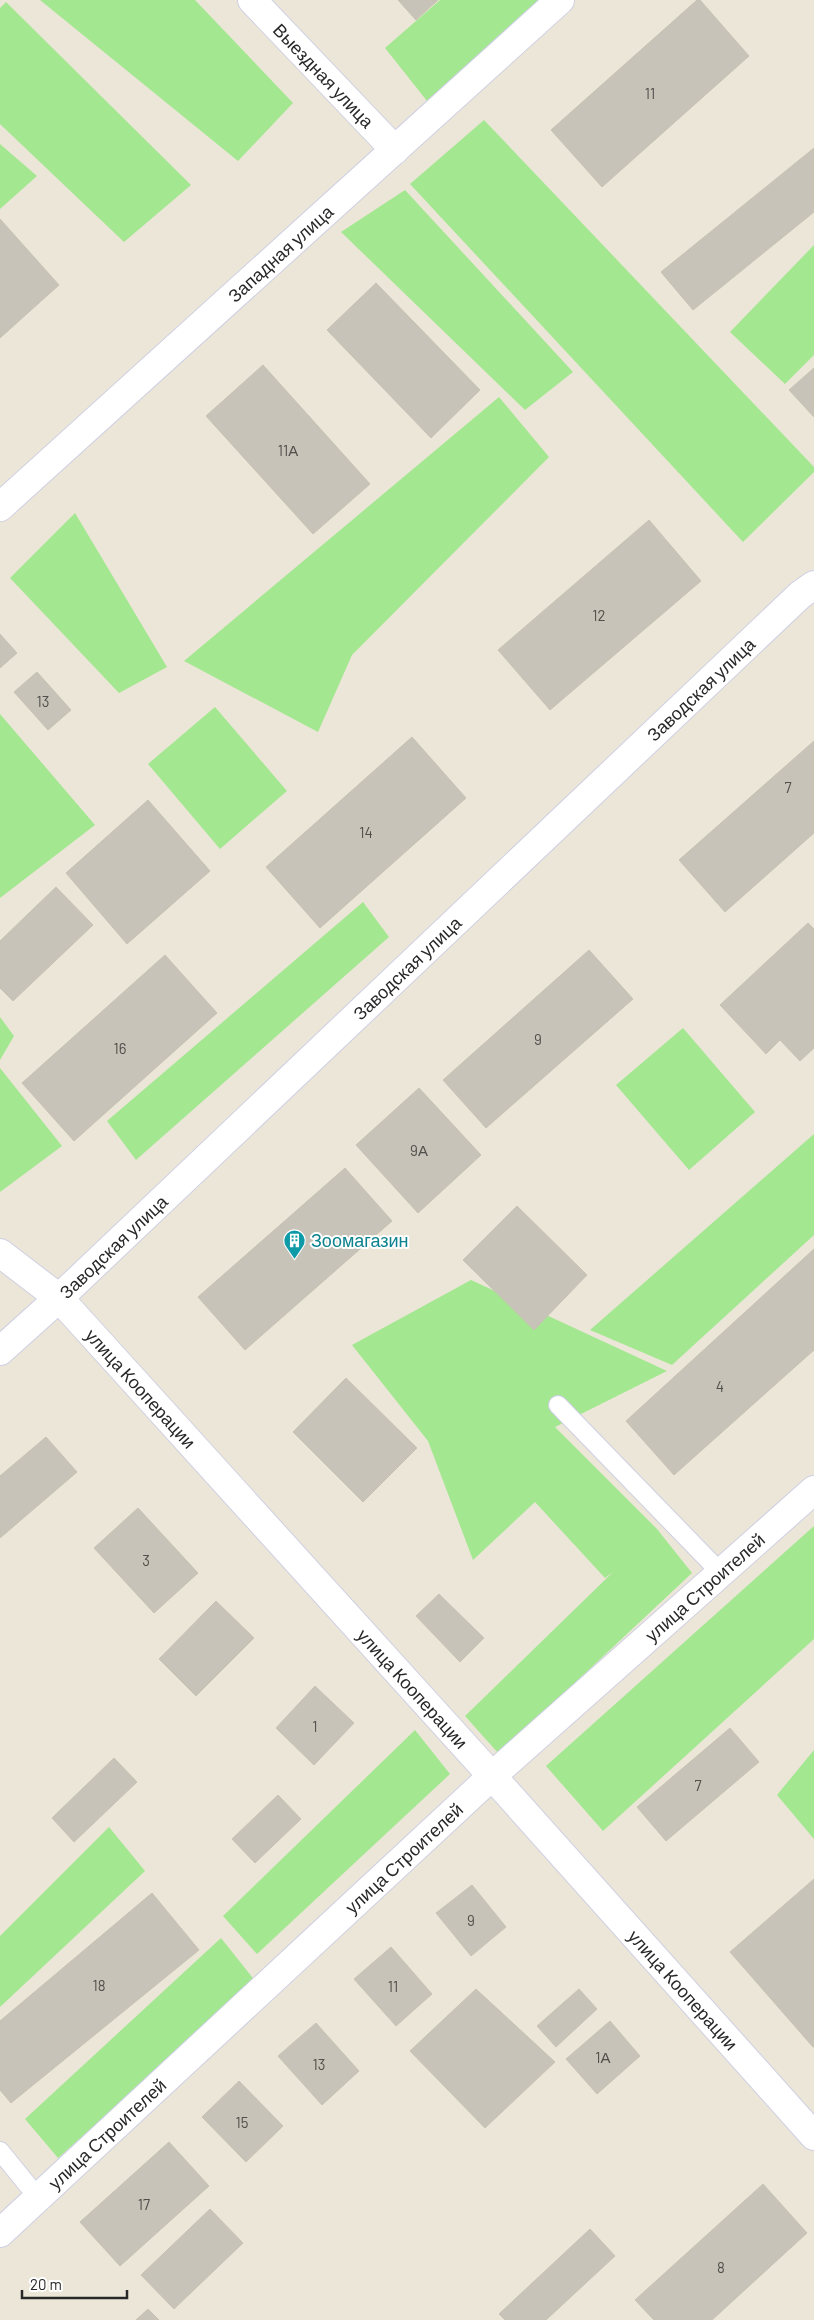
<svg xmlns="http://www.w3.org/2000/svg" width="814" height="2320" font-family="Barlow,sans-serif">
	<style>
		.green { fill: #a3e790 }
		.building { fill: #c7c3b8; stroke: #c7c2b2 }
		.lines { fill: none; stroke-linecap: round; stroke-linejoin: round }
		.lane-casing { stroke: #cecfe3; stroke-width: 20 }
		.street-casing { stroke: #cecfe3; stroke-width: 30 }
		.lane { stroke: #fff; stroke-width: 18 }
		.street { stroke: #fff; stroke-width: 28 }
		.labels { text-anchor: middle; dominant-baseline: central; stroke-width: 4; stroke-linejoin: round; paint-order: stroke }
		.number-label { font-size: 15px; fill: #504f4c }
		.street-label { font-size: 18px; fill: #282828; stroke: #fff }
		.culture-label { font-size: 18px; fill: #0d838f; stroke: #fff; text-anchor: start }
	</style>
	<rect width="100%" height="100%" fill="#ece6d8"/>
	<g class="green">
		<path d="M40,0H195L293,103L238,161Z"/>
		<path d="M440,0H547L431,106L385,48Z"/>
		<path d="M6,2L191,185L124,242L0,124V8Z"/>
		<path d="M484,120L814,467V472L743,542L410,184Z"/>
		<path d="M0,144L37,176L0,209Z"/>
		<path d="M405,190L573,372L525,410L341,232Z"/>
		<path d="M814,245V355L785,384L730,332Z"/>
		<path d="M499,397L549,457L352,655L318,732L184,661Z"/>
		<path d="M75,513L167,667L119,693L10,578Z"/>
		<path d="M215,707L287,791L220,849L148,764Z"/>
		<path d="M0,714L95,825L0,898Z"/>
		<path d="M363,902L389,937L136,1160L107,1121Z"/>
		<path d="M0,1017L14,1036L0,1060Z"/>
		<path d="M683,1028L755,1112L689,1170L616,1085Z"/>
		<path d="M0,1068L62,1146L0,1192Z"/>
		<path d="M814,1134V1235L672,1365L590,1330Z"/>
		<path d="M471,1280L667,1371L555,1427L657,1529L692,1573L499,1754L465,1716L613,1572L605,1578L535,1502L473,1560L428,1441L352,1345Z"/>
		<path d="M814,1526V1639L603,1831L546,1766Z"/>
		<path d="M415,1730L450,1774L257,1954L223,1916Z"/>
		<path d="M814,1750V1839L777,1795Z"/>
		<path d="M109,1827L145,1871L0,2007V1936Z"/>
		<path d="M221,1938L256,1982L58,2158L25,2119Z"/>
	</g>
	<g class="building">
		<path d="M398,0H438L416,20Z"/>
		<path d="M697,0H700L749,56L602,187L551,130Z"/>
		<path d="M814,148V212L693,310L661,272Z"/>
		<path d="M0,219L59,285L0,338Z"/>
		<path d="M376,283L480,390L431,438L327,330Z"/>
		<path d="M263,365L370,484L313,534L206,416Z"/>
		<path d="M814,368V417L789,390Z"/>
		<path d="M649,520L701,581L550,710L498,650Z"/>
		<path d="M0,634L17,653L0,668Z"/>
		<path d="M37,672L71,710L48,730L14,692Z"/>
		<path d="M412,737L466,798L320,928L266,867Z"/>
		<path d="M814,741V833L725,912L679,860Z"/>
		<path d="M148,800L210,871L127,944L66,873Z"/>
		<path d="M56,887L93,925L13,1001L0,988V941Z"/>
		<path d="M808,923L814,929V1048L800,1061L780,1040L766,1054L720,1005Z"/>
		<path d="M589,950L633,999L486,1128L443,1080Z"/>
		<path d="M165,955L217,1013L74,1141L22,1083Z"/>
		<path d="M419,1088L481,1155L418,1213L356,1145Z"/>
		<path d="M345,1168L392,1221L245,1350L198,1297Z"/>
		<path d="M517,1206L587,1275L534,1330L463,1260Z"/>
		<path d="M814,1249V1350L674,1475L626,1421Z"/>
		<path d="M346,1378L417,1448L363,1502L293,1432Z"/>
		<path d="M46,1437L77,1472L0,1538V1476Z"/>
		<path d="M138,1508L198,1573L154,1613L94,1548Z"/>
		<path d="M439,1594L484,1638L460,1662L416,1616Z"/>
		<path d="M216,1601L254,1638L196,1696L159,1659Z"/>
		<path d="M315,1686L354,1723L314,1765L276,1728Z"/>
		<path d="M730,1728L759,1762L666,1841L637,1807Z"/>
		<path d="M114,1758L137,1782L74,1842L52,1818Z"/>
		<path d="M278,1795L301,1819L255,1863L232,1839Z"/>
		<path d="M814,1879V2047H813L730,1952Z"/>
		<path d="M472,1885L506,1927L471,1956L436,1913Z"/>
		<path d="M152,1893L199,1950L11,2103L0,2090V2021Z"/>
		<path d="M391,1947L432,1994L396,2026L354,1979Z"/>
		<path d="M476,1989L555,2062L485,2128L410,2051Z"/>
		<path d="M579,1989L597,2009L556,2047L537,2026Z"/>
		<path d="M610,2021L640,2056L597,2094L566,2059Z"/>
		<path d="M316,2023L359,2071L322,2105L278,2056Z"/>
		<path d="M239,2081L283,2126L246,2162L202,2117Z"/>
		<path d="M169,2142L209,2186L120,2266L80,2222Z"/>
		<path d="M763,2184L807,2233L712,2320H654L635,2300Z"/>
		<path d="M210,2209L243,2243L174,2309L141,2275Z"/>
		<path d="M590,2229L615,2256L546,2320H505L499,2314Z"/>
		<path d="M148,2309L159,2320H136Z"/>
	</g>
	<g class="lines">
		<defs>
			<g id="lane">
				<path d="M558,1405L721,1573"/>
				<path d="M0,2151L39,2199"/>
			</g>
			<g id="street">
				<path id="s1" d="M252,0L395,150"/>
				<path id="s2" d="M0,507L560,0"/>
				<path id="s3" d="M0,1253L59,1298L492,1776L814,2136"/>
				<path id="s4" d="M0,1351L59,1298L800,595L814,585"/>
				<path id="s5" d="M0,2233L492,1776L814,1490"/>
			</g>
		</defs>
		<use href="#lane" class="lane-casing"/>
		<use href="#street" class="street-casing"/>
		<use href="#lane" class="lane"/>
		<use href="#street" class="street"/>
	</g>
	<defs>
		<symbol id="building-pin" viewBox="-11 -11 22 30"><path d="M0 17L-7.5 6A9.5 9.5 0 1 1 7.5 6Z" fill="#0f9aa8" stroke="#fff"/><path d="M-4-6H4V6H1V3H-1V6H-4ZM-2.5-4.3h1.7v1.8h-1.7ZM.8-4.3h1.7v1.8H.8ZM-2.5-1h1.7V.8h-1.7ZM.8-1h1.7V.8H.8Z" fill="#fff"/></symbol>
	</defs>
	<g fill-rule="evenodd">
		<use href="#building-pin" x="282" y="1228" width="25" height="34"/>
	</g>
	<g class="labels">
		<g class="number-label">
			<text x="650" y="93">11</text>
			<text x="288" y="450">11А</text>
			<text x="599" y="615">12</text>
			<text x="43" y="701">13</text>
			<text x="788" y="787">7</text>
			<text x="366" y="832">14</text>
			<text x="538" y="1039">9</text>
			<text x="120" y="1048">16</text>
			<text x="419" y="1150">9А</text>
			<text x="720" y="1386">4</text>
			<text x="146" y="1560">3</text>
			<text x="315" y="1726">1</text>
			<text x="698" y="1785">7</text>
			<text x="471" y="1920">9</text>
			<text x="99" y="1985">18</text>
			<text x="393" y="1986">11</text>
			<text x="603" y="2057">1А</text>
			<text x="319" y="2064">13</text>
			<text x="242" y="2122">15</text>
			<text x="144" y="2204">17</text>
			<text x="721" y="2267">8</text>
		</g>
		<g class="street-label">
			<text stroke="none"><textPath href="#s1" startOffset="104">Выездная улица</textPath></text>
			<text stroke="none"><textPath href="#s2" startOffset="378">Западная улица</textPath></text>
			<text stroke="none"><textPath href="#s4" startOffset="964">Заводская улица</textPath></text>
			<text stroke="none"><textPath href="#s4" startOffset="559">Заводская улица</textPath></text>
			<text stroke="none"><textPath href="#s4" startOffset="154">Заводская улица</textPath></text>
			<text stroke="none"><textPath href="#s3" startOffset="196">улица Кооперации</textPath></text>
			<text stroke="none"><textPath href="#s5" startOffset="956">улица Строителей</textPath></text>
			<text stroke="none"><textPath href="#s3" startOffset="601">улица Кооперации</textPath></text>
			<text stroke="none"><textPath href="#s5" startOffset="551">улица Строителей</textPath></text>
			<text stroke="none"><textPath href="#s3" startOffset="1006">улица Кооперации</textPath></text>
			<text stroke="none"><textPath href="#s5" startOffset="146">улица Строителей</textPath></text>
		</g>
		<g class="culture-label">
			<text x="311" y="1240">Зоомагазин</text>
		</g>
	</g>
	<path d="M22 2290v8h105v-8" fill="none" stroke="#282828" stroke-width="2.5"/>
	<text x="30" y="2290" font-size="15" fill="#282828" stroke="#ffffff" stroke-width="4" paint-order="stroke">20 m</text>
</svg>
